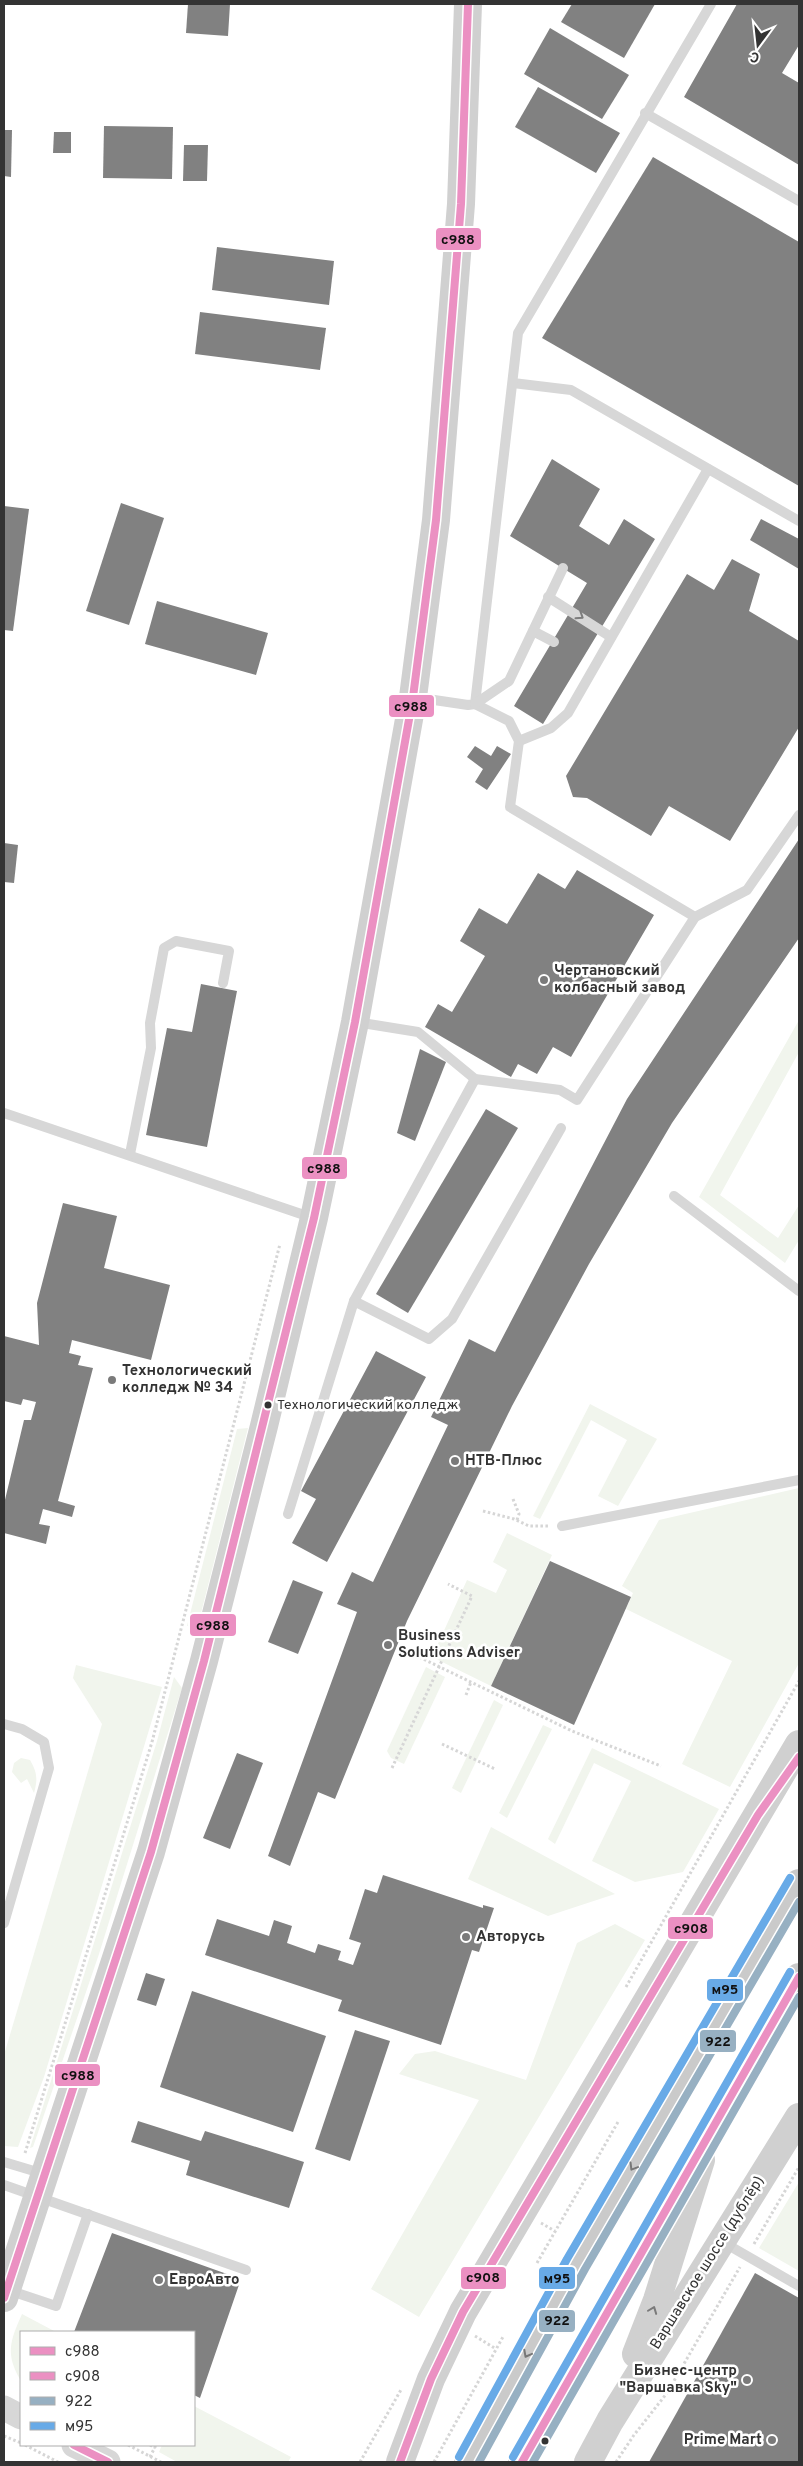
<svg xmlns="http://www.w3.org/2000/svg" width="803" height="2466" font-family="Overpass,sans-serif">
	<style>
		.green { fill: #f1f5ed }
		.building { fill: #818181 }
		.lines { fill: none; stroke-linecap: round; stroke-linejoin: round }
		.path { stroke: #d6d6d6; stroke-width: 3; stroke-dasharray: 2.5 2.5; stroke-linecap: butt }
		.service { stroke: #d7d7d7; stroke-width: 10 }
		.tertiary { stroke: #d7d7d7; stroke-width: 25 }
		.secondary { stroke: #d0d0d0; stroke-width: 28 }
		.primary { stroke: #cacaca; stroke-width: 28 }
		.bus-1-casing { stroke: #fff; stroke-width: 11 }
		.bus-2-casing { stroke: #fff; stroke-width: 11 }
		.bus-3-casing { stroke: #fff; stroke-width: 11 }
		.bus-4-casing { stroke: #fff; stroke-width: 11 }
		.bus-1 { stroke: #eb90c2; stroke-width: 8 }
		.bus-2 { stroke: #eb90c2; stroke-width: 8 }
		.bus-3 { stroke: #97b0c2; stroke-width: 8 }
		.bus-4 { stroke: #68aae7; stroke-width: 8 }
		.oneway { stroke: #7d7d7d }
		.oneway2 { stroke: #777 }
		.oneway3 { stroke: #7a7a7a }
		.poi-dot { fill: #7a7a7a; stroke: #fff; stroke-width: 2 }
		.bus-dot { fill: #333; stroke: #fff; stroke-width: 2 }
		.labels { text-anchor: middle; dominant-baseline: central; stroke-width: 5; stroke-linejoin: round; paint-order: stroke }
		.bus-label { font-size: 14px; fill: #333; stroke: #fff; text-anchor: start }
		.poi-label { font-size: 15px; font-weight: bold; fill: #333; stroke: #fff; text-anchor: start }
		.street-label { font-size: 15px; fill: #333; stroke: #fff }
		.line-badge { stroke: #fff; stroke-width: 2 }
		.pale-badge-label { font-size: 14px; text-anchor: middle; font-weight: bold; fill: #111 }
	</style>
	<rect width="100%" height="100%" fill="#fff"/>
	<g class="green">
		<path d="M799,1020V1052L720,1195L778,1238L799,1205V1240L785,1263L699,1197Z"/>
		<path d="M590,1404L657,1439L618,1506L598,1496L627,1440L591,1420L540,1519L533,1516Z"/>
		<path d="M248,1428L198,1625L187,1626L237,1429Z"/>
		<path d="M799,1488V1663L730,1787L682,1764L732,1661L626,1609L633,1593L622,1586L659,1520Z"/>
		<path d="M507,1533L552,1555L491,1686L432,1657L467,1580L496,1593L507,1570L493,1562Z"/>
		<path d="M76,1665L162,1687L44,2077L18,2147L4,2146V2055L102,1724L73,1678Z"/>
		<path d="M426,1667L445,1677L404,1764L391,1758L387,1751Z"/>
		<path d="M174,1677L182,1688L99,1954L33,2147L30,2148L157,1741Z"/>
		<path d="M494,1700L503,1705L461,1793L452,1788Z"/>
		<path d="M543,1725L552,1729L507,1818L499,1813Z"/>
		<path d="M592,1748L719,1809L683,1872L635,1882L592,1861L631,1781L594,1763L555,1844L548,1839Z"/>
		<path d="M21,1758L30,1760C37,1772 38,1779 34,1793L27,1779L21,1783L12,1772L14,1763Z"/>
		<path d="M491,1827L615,1894L548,1916L468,1879Z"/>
		<path d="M615,1924L645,1940L419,2317L371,2289L479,2100L399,2074L415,2054L435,2051L526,2080L577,1943Z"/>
		<path d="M799,2182V2271L759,2248Z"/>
		<path d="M22,2314L56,2332H21V2381C5,2354 10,2341 22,2314Z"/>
		<path d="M194,2406L291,2457L288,2462H177L159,2452L162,2445H194Z"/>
	</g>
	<g class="building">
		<path d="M188,4H230L228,36L186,33Z"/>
		<path d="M572,4H655L624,58L561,22Z"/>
		<path d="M737,4H799V45L782,73L799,83V165L684,97Z"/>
		<path d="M550,28L629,75L602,119L524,74Z"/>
		<path d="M538,87L620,133L596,173L515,127Z"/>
		<path d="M104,126L173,127L172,179L103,178Z"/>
		<path d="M4,130H12L11,177L4,176Z"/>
		<path d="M54,132H71V153H53Z"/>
		<path d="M184,145H208L207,181H183Z"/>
		<path d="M653,157L799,242V486L542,338Z"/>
		<path d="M217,247L334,261L329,305L212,290Z"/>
		<path d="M200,312L326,328L320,370L195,354Z"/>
		<path d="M552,459L600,489L579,526L609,545L624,519L655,539L543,724L514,706L587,583L510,536Z"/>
		<path d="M121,503L164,518L129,625L86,611Z"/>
		<path d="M4,506L29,509L13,631L4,630Z"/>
		<path d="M761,519L799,539V569L750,540Z"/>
		<path d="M732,559L760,574L749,611L799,641V727L730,841L669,806L651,836L587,798L573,797L566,776L687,574L714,590Z"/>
		<path d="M157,601L268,633L256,675L145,644Z"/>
		<path d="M475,746L491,756L497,746L511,754L487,790L475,782L483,769L467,757Z"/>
		<path d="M799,839V938L672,1123L589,1264L512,1406L407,1621L335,1799L318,1792L290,1866L268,1856L357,1612L337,1604L352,1572L373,1582L448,1425L431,1417L469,1339L495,1352L627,1099Z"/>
		<path d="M4,843L18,845L14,883L4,882Z"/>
		<path d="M577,870L654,915L571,1057L553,1047L537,1074L518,1064L511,1077L425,1027L438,1004L452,1012L485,956L460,941L479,908L507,924L538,873L565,889Z"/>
		<path d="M201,984L237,991L207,1147L146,1135L167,1028L192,1032Z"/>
		<path d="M420,1049L446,1062L415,1141L397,1133Z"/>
		<path d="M486,1109L518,1128L408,1313L376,1294Z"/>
		<path d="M63,1203L117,1216L104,1268L170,1285L151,1360L72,1340L69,1353L81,1356L78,1365L93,1368L58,1501L75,1506L72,1517L43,1509L39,1524L50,1526L46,1544L4,1533V1504L24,1420H31L36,1402L23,1399L21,1405L4,1401V1336L39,1345L37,1303Z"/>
		<path d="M376,1351L426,1377L327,1562L292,1543L316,1499L301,1491Z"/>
		<path d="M550,1561L631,1597L574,1725L491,1686Z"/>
		<path d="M293,1580L323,1592L298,1654L268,1642Z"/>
		<path d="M237,1753L263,1763L230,1849L203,1838Z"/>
		<path d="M383,1875L483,1908V1905L494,1908L479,1952L472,1950L441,2045L338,2011L342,2000L205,1955L217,1919L269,1936L274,1920L292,1926L287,1943L315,1953L318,1944L341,1951L338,1960L353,1965L361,1943L349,1939L365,1889L377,1893Z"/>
		<path d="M146,1973L165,1979L156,2006L137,2000Z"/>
		<path d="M192,1991L326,2036L293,2132L160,2087Z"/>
		<path d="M355,2030L390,2041L350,2161L315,2149Z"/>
		<path d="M138,2121L201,2141L205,2131L304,2162L289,2208L186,2175L190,2161L131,2142Z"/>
		<path d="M112,2233L241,2279L200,2398L194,2395V2332H74Z"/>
		<path d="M755,2273L799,2298V2462H649Z"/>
	</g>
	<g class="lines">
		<g class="path">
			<path d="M513,1499L519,1514L517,1520"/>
			<path d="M483,1511L514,1519L529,1526H549"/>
			<path d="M415,1655L572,1731L661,1766"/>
			<path d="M466,1695L471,1682"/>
			<path d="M442,1744L495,1769"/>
			<path d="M392,1768L472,1596L448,1584"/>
			<path d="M626,1987L799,1681"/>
			<path d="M25,2153L152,1742L280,1244"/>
			<path d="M541,2223L555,2231"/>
			<path d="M754,2244L799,2167"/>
			<path d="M537,2263L618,2122"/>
			<path d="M475,2336L496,2349"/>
			<path d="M4,2436L21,2443"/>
			<path d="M25,2445L58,2462"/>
			<path d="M128,2445L161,2462"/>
			<path d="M150,2445L155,2448"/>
			<path d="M150,2457L156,2445"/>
			<path d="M360,2462L402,2388"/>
			<path d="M434,2462L504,2335"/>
			<path d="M616,2462L634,2435L667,2393L740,2267"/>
		</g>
		<g class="service">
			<path d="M645,113L799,201"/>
			<path d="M513,383L571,390L799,521"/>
			<path d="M548,597L611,637"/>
			<path d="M533,631L554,642"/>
			<path d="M414,697L468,705L475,704L518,333L711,4"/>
			<path d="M475,704L509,721L519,741L510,807L695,917"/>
			<path d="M475,704L509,681L563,568"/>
			<path d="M519,741L551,728L568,713L708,469"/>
			<path d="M356,1022L418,1032L475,1079L560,1090L577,1100L695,917L747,890L799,815"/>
			<path d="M4,1113L313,1218"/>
			<path d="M130,1154L151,1048L150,1023L164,948L176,941L229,951L223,983"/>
			<path d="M674,1196L799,1291"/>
			<path d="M354,1301L429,1339L452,1319L561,1128"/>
			<path d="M288,1514L354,1301L475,1079"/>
			<path d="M562,1526L799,1480"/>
			<path d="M4,1724L22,1729L44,1742L49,1768L4,1923"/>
			<path d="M4,2162L44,2174"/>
			<path d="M4,2185L246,2270"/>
			<path d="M721,2241L799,2286"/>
			<path d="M8,2290L56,2306L88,2214"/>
		</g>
		<g class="tertiary">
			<path d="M4,2408L21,2417"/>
			<path d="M74,2445L108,2462"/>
		</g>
		<g class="secondary">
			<path d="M4,2298L151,1852L204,1661L264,1426L314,1218L355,1022L413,697L436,520L461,204L468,4"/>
			<path d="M636,2354L657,2300L701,2160"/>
			<path d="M400,2462L431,2379L463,2312L799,1744"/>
			<path d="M588,2462L610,2421L799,2117"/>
		</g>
		<g class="primary">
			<path d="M468,2462L576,2264L799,1883"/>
			<path d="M522,2462L799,1977"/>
		</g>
		<defs>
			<path id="bus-1" d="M4,2298L151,1852L204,1661L314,1218L355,1022L413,697L436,520L461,204L468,4"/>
			<g id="bus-2">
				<path d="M74,2445L108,2462"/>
				<path d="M400,2462L431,2379L463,2312L758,1815L799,1757"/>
				<path d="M522,2462L799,1977"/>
			</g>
			<g id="bus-3">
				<path d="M479,2462L585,2269L799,1902"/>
				<path d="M533,2462L799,1997"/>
			</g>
			<g id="bus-4">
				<path d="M459,2457L567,2259L790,1878"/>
				<path d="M513,2457L790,1972"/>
			</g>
		</defs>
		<use href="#bus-1" class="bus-1-casing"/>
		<use href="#bus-2" class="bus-2-casing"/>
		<use href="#bus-3" class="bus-3-casing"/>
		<use href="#bus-4" class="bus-4-casing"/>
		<use href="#bus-1" class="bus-1"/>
		<use href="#bus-2" class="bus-2"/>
		<use href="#bus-3" class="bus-3"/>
		<use href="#bus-4" class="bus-4"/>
	</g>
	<defs><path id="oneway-chevron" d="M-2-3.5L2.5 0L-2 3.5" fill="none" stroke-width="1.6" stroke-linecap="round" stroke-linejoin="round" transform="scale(1.25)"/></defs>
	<use class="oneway" href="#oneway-chevron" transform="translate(580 616) rotate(33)"/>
	<g class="oneway2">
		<use href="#oneway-chevron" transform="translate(633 2167) rotate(121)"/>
		<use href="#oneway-chevron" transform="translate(527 2354) rotate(118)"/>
	</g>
	<use class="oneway3" href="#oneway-chevron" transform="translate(653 2310) rotate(-69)"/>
	<g class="poi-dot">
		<circle cx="544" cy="980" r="5"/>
		<circle cx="112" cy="1380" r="5"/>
		<circle cx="455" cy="1461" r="5"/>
		<circle cx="388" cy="1645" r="5"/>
		<circle cx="466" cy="1937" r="5"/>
		<circle cx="159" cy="2280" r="5"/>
		<circle cx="747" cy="2380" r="5"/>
		<circle cx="772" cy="2440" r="5"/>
	</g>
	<g class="bus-dot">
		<circle cx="268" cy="1405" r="4.5"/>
		<circle cx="545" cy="2441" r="4.5"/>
	</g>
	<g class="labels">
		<g class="bus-label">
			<text x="277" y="1405">Технологический колледж</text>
		</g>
		<g class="poi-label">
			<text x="554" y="971">Чертановский<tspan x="554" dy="17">колбасный завод</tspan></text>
			<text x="122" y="1371">Технологический<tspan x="122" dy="17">колледж № 34</tspan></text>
			<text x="465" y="1461">НТВ-Плюс</text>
			<text x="398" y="1636">Business<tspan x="398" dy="17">Solutions Adviser</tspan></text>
			<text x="476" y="1937">Авторусь</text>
			<text x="169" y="2280">ЕвроАвто</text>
			<text x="737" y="2371" text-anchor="end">Бизнес-центр<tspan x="737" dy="17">"Варшавка Sky"</tspan></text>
			<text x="762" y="2440" text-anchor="end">Prime Mart</text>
		</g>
		<g class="street-label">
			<text transform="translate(708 2263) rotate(-58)">Варшавское шоссе (дублёр)</text>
		</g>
	</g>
	<g class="line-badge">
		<rect x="435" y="227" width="47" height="24" rx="5" fill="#eb90c2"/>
		<rect x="388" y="694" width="47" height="24" rx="5" fill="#eb90c2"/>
		<rect x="301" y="1156" width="47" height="24" rx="5" fill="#eb90c2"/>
		<rect x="189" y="1613" width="48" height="24" rx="5" fill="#eb90c2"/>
		<rect x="667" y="1916" width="47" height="24" rx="5" fill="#eb90c2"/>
		<rect x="706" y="1978" width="38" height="24" rx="5" fill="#68aae7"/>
		<rect x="699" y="2029" width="38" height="24" rx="5" fill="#97b0c2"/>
		<rect x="54" y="2063" width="47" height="24" rx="5" fill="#eb90c2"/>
		<rect x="460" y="2266" width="47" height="24" rx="5" fill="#eb90c2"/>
		<rect x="538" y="2266" width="38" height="24" rx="5" fill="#68aae7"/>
		<rect x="538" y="2309" width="38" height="24" rx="5" fill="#97b0c2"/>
	</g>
	<g class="pale-badge-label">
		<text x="458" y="244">с988</text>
		<text x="411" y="711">с988</text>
		<text x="324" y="1173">с988</text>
		<text x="213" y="1630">с988</text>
		<text x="691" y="1933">с908</text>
		<text x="725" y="1994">м95</text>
		<text x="718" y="2046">922</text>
		<text x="78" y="2080">с988</text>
		<text x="483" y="2282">с908</text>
		<text x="557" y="2283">м95</text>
		<text x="557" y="2325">922</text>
	</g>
	<rect width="803" height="2466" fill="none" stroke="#333333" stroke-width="10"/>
	<rect x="20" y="2331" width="175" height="115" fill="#ffffff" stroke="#adadad"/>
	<rect x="30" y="2347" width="25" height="8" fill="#eb90c2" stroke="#adadad"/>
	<text x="65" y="2356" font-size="15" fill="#333333">с988</text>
	<rect x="30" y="2372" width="25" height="8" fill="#eb90c2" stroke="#adadad"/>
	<text x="65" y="2381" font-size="15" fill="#333333">с908</text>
	<rect x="30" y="2397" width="25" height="8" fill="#97b0c2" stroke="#adadad"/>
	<text x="65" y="2406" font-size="15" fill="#333333">922</text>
	<rect x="30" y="2422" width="25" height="8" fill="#68aae7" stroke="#adadad"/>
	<text x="65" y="2431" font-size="15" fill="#333333">м95</text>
	<g transform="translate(758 45) rotate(195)" stroke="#ffffff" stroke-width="4" paint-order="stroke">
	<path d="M0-4L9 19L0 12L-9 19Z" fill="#333333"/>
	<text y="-8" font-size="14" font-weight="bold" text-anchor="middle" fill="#333333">С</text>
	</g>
</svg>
